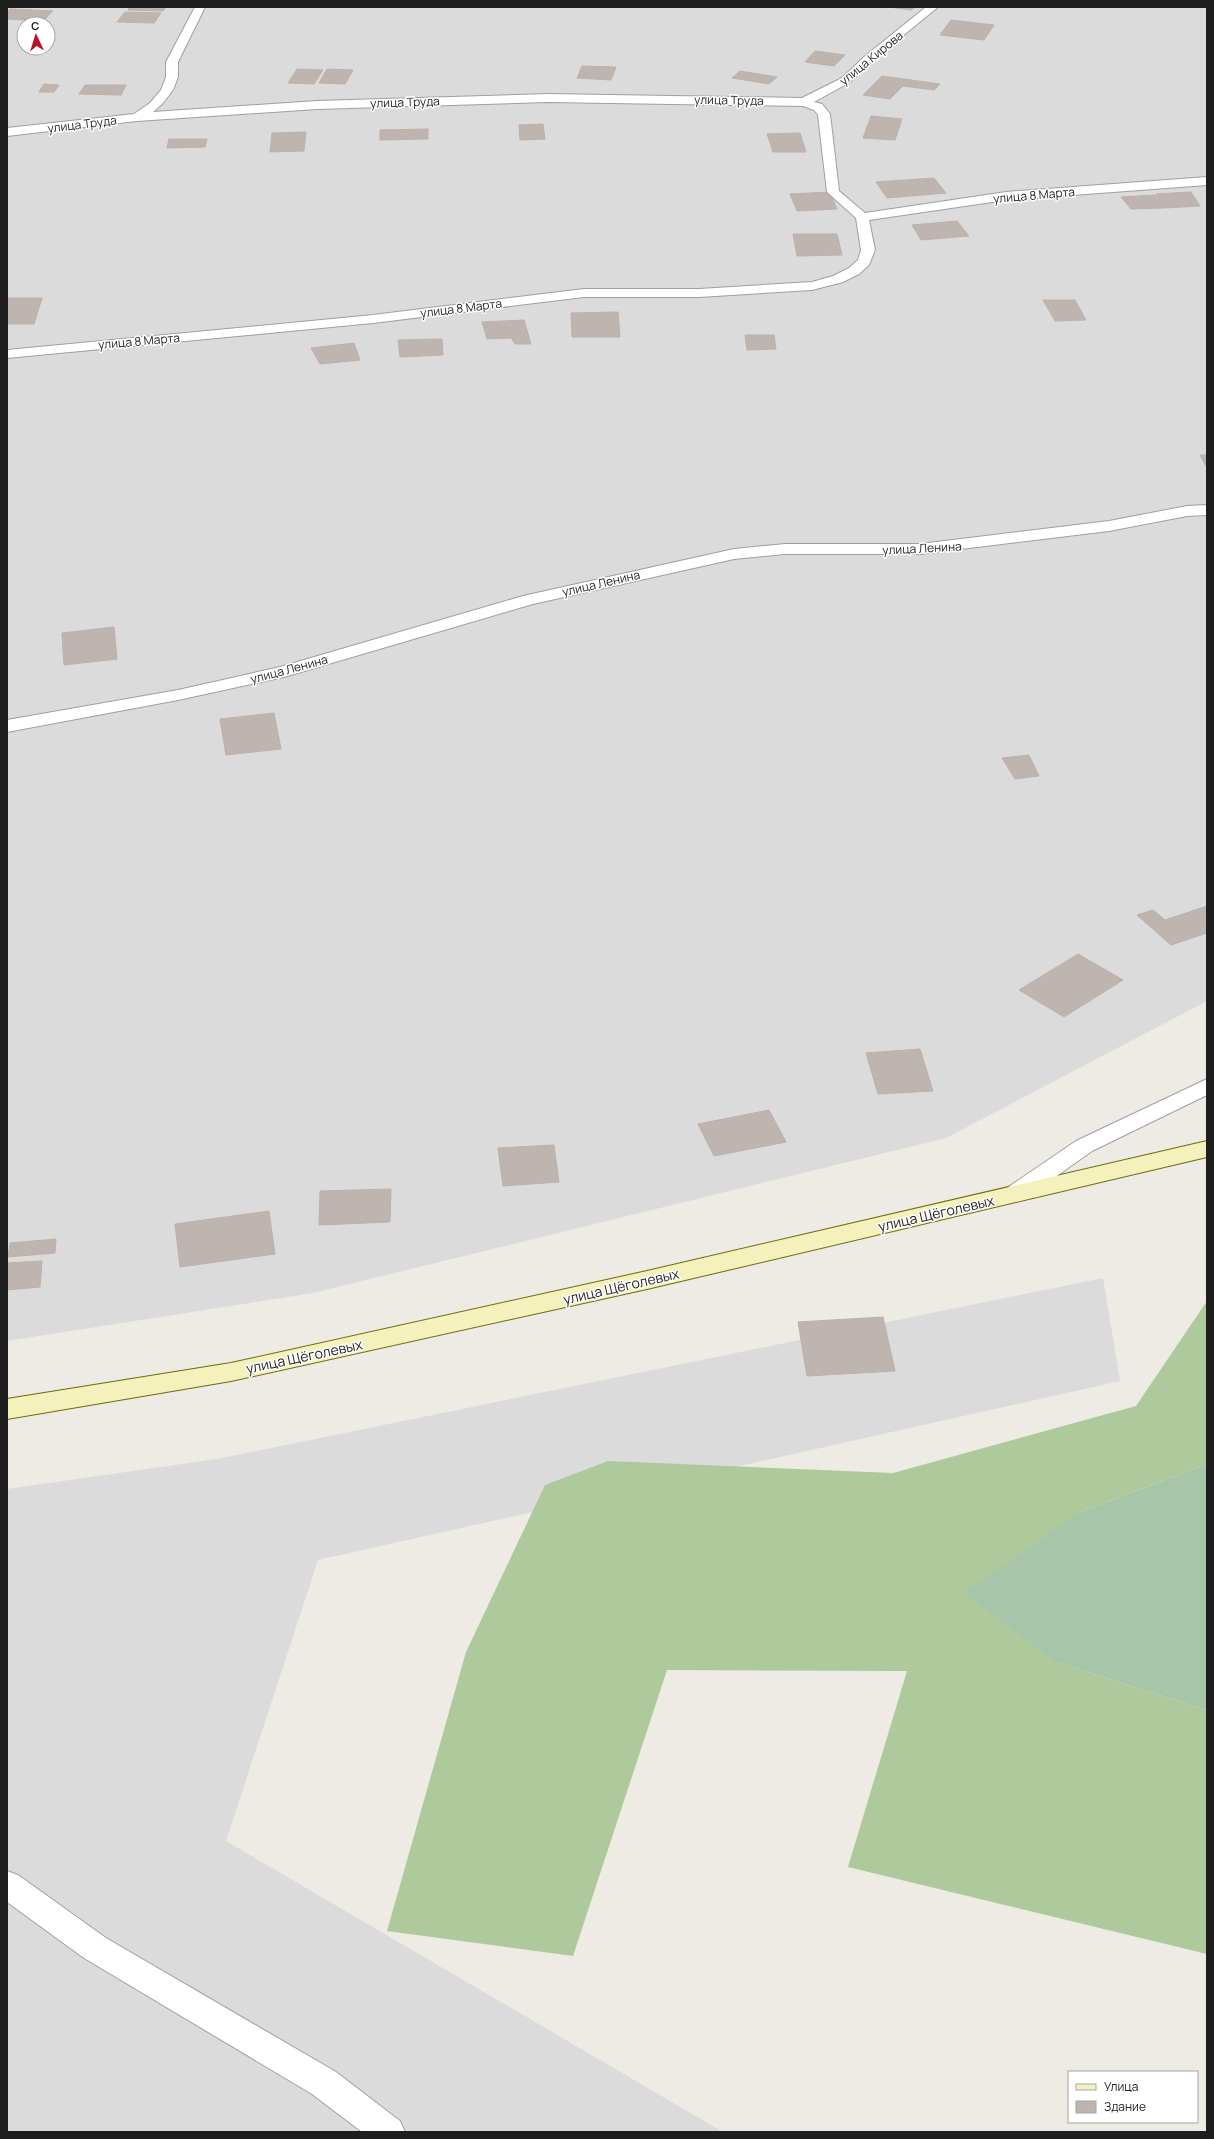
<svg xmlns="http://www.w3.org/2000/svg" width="1214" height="2139" font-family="Manrope,sans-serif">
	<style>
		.residential { fill: #dcdbdb; fill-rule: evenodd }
		.forest { fill: #aeca9c }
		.cemetery { fill: #a7c5a9 }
		.building { fill: #beb5b1; stroke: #beb0a8 }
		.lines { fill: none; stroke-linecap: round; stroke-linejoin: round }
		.minor-casing { stroke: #9f9f9f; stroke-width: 2 }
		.secondary-casing { stroke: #6b6c0e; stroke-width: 2 }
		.minor { fill: #fff; fill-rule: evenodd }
		.secondary { fill: #f4f1bc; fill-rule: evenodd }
		.labels { text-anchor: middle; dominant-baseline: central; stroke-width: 3; stroke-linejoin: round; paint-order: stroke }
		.far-street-label { font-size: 12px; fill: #1e1e1e; stroke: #fff }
		.street-label { font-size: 14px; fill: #1e1e1e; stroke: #fff }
	</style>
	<rect width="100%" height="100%" fill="#eeeae4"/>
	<g class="residential">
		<path d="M7,7H1207V1001L946,1138L313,1293L7,1341ZM24,24H48V48H24Z"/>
		<path d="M1103,1278L1120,1381L318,1560L226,1841L723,2132H7V1489L217,1459Z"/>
	</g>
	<path class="forest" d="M1207,1301V1464L1081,1512L1056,1662L1207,1710V1954L848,1867L907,1671L667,1670L573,1956L387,1931L466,1652L545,1485L608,1461L893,1473L1136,1406Z"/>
	<path class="cemetery" d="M1207,1464V1710L1056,1662L964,1593L1081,1512Z"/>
	<g class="building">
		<path d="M130,7H166L163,11L128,10Z"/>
		<path d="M889,7H915L911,10Z"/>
		<path d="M10,9L53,11L43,21L7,19V12Z"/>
		<path d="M125,12L161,13L154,23L117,22Z"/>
		<path d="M951,20L994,25L984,40L940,35Z"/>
		<path d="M815,51L845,55L834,66L805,62Z"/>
		<path d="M582,66L616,67L611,80L577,78Z"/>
		<path d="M297,69L323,70L314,84L288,83Z"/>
		<path d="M327,69L353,70L345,84L319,83Z"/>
		<path d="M740,71L777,77L769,84L732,78Z"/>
		<path d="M882,76L940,84L934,90L903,86L890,99L863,95Z"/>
		<path d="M44,84L59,85L54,92H39Z"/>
		<path d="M85,85H126L121,95L79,94Z"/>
		<path d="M871,116L902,119L895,140L863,138Z"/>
		<path d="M543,124L545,139L520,140L519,125Z"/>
		<path d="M428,129V139L380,140V130Z"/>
		<path d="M306,132L304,151L270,152L272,133Z"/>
		<path d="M800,133L806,152H773L767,134Z"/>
		<path d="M169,139H207L205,147L167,148Z"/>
		<path d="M934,178L946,193L887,198L876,182Z"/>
		<path d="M830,192L837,209L797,211L790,194Z"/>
		<path d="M1191,192L1200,206L1165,208L1156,194Z"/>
		<path d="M1155,195L1164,208L1131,209L1121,197Z"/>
		<path d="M957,221L969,236L921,240L912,225Z"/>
		<path d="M793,234H837L842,255L797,256Z"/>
		<path d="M7,298H42L34,324H7Z"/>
		<path d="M1043,300H1075L1086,320L1055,321Z"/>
		<path d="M618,312L620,337H572L571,313Z"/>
		<path d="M524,320L531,344H515L511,338L487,339L482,322Z"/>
		<path d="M745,335H774L776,349L747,350Z"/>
		<path d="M442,339L443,355L400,357L398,340Z"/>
		<path d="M354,343L360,360L320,364L311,348Z"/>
		<path d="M1200,455H1207V468Z"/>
		<path d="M114,627L117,659L64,665L62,633Z"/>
		<path d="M274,713L281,749L226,755L220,719Z"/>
		<path d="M1029,755L1039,776L1015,779L1002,758Z"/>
		<path d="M1207,906V933L1171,945L1137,915L1153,910L1165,920Z"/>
		<path d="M1078,954L1123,980L1064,1017L1019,990Z"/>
		<path d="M920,1049L933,1091L878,1094L866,1053Z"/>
		<path d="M769,1110L786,1142L714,1156L698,1124Z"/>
		<path d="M554,1145L559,1182L503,1186L498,1148Z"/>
		<path d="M391,1189L390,1222L319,1225L320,1191Z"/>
		<path d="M269,1211L275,1254L180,1267L175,1224Z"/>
		<path d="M56,1239L55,1253L8,1257L10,1243Z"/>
		<path d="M42,1261L40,1287L7,1290V1263Z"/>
		<path d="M883,1317L895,1371L807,1376L798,1322Z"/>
	</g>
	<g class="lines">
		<defs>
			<g id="minor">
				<path d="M195,7H205L178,62V77L173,90L163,103L153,112L317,101L548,94L802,98L842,78L864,57L926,7H938L872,61L850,82L814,102L822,104L830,114L839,191L865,213L1006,192L1207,177V185L1006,200L869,220L875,250L869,265L859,274L843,282L812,290L699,297H584L373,323L7,358V350L373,315L584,289H699L812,282L833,276L849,268L858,260L861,250L856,218L827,192L818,115L814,110L803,106L548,102L317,109L137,121L7,136V128L134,114L150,103L161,90L166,77V62Z"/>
				<path d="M1207,505V515L1187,516L1109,531L920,554H785L734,559L533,604L284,677L178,700L7,732V720L178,690L280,667L523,596L734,549L785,544H920L1109,521L1187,506Z"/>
				<path d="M1207,1079V1095L1092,1151L1023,1200L1015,1202L1007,1200L1003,1194L1007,1188L1076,1141Z"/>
				<path d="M7,1871L18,1875L106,1938L336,2072L400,2121L405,2132H362L312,2094L84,1958L7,1902Z"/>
			</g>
			<path id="secondary" d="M1207,1141V1157L647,1289L231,1381L7,1419V1399L231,1363L647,1271Z"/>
		</defs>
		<use href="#minor" class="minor-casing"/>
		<use href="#secondary" class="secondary-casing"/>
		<use href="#minor" class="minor"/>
		<use href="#secondary" class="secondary"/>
	</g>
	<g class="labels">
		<g class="far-street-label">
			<text transform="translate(871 58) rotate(-39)">улица Кирова</text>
			<text transform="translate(729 100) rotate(1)">улица Труда</text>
			<text transform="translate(405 102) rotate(-2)">улица Труда</text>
			<text transform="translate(82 124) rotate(-7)">улица Труда</text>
			<text transform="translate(1034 195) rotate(-5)">улица 8 Марта</text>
			<text transform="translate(461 308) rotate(-7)">улица 8 Марта</text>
			<text transform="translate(139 341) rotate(-5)">улица 8 Марта</text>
			<text transform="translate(922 548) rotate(-3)">улица Ленина</text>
			<text transform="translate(601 583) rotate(-13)">улица Ленина</text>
			<text transform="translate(289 669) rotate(-15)">улица Ленина</text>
		</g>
		<g class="street-label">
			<text transform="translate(936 1213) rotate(-13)">улица Щёголевых</text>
			<text transform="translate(621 1286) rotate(-13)">улица Щёголевых</text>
			<text transform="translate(304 1356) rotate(-12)">улица Щёголевых</text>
		</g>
	</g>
	<rect width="1214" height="2139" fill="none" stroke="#1e1e1e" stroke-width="16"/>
	<rect x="1068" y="2071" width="130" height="52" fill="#ffffff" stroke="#a5a5a5"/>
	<rect x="1076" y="2084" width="20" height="6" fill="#f4f1bc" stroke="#a5a5a5"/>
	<text x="1104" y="2091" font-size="12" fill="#1e1e1e">Улица</text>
	<rect x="1076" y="2101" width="20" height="12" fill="#beb5b1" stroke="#a5a5a5"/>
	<text x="1104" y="2111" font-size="12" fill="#1e1e1e">Здание</text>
	<g transform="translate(36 36) rotate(356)"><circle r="19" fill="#ffffff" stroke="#a5a5a5"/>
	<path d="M0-3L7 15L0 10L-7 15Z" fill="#bb1021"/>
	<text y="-6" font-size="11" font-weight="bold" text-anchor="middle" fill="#1e1e1e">С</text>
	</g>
</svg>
